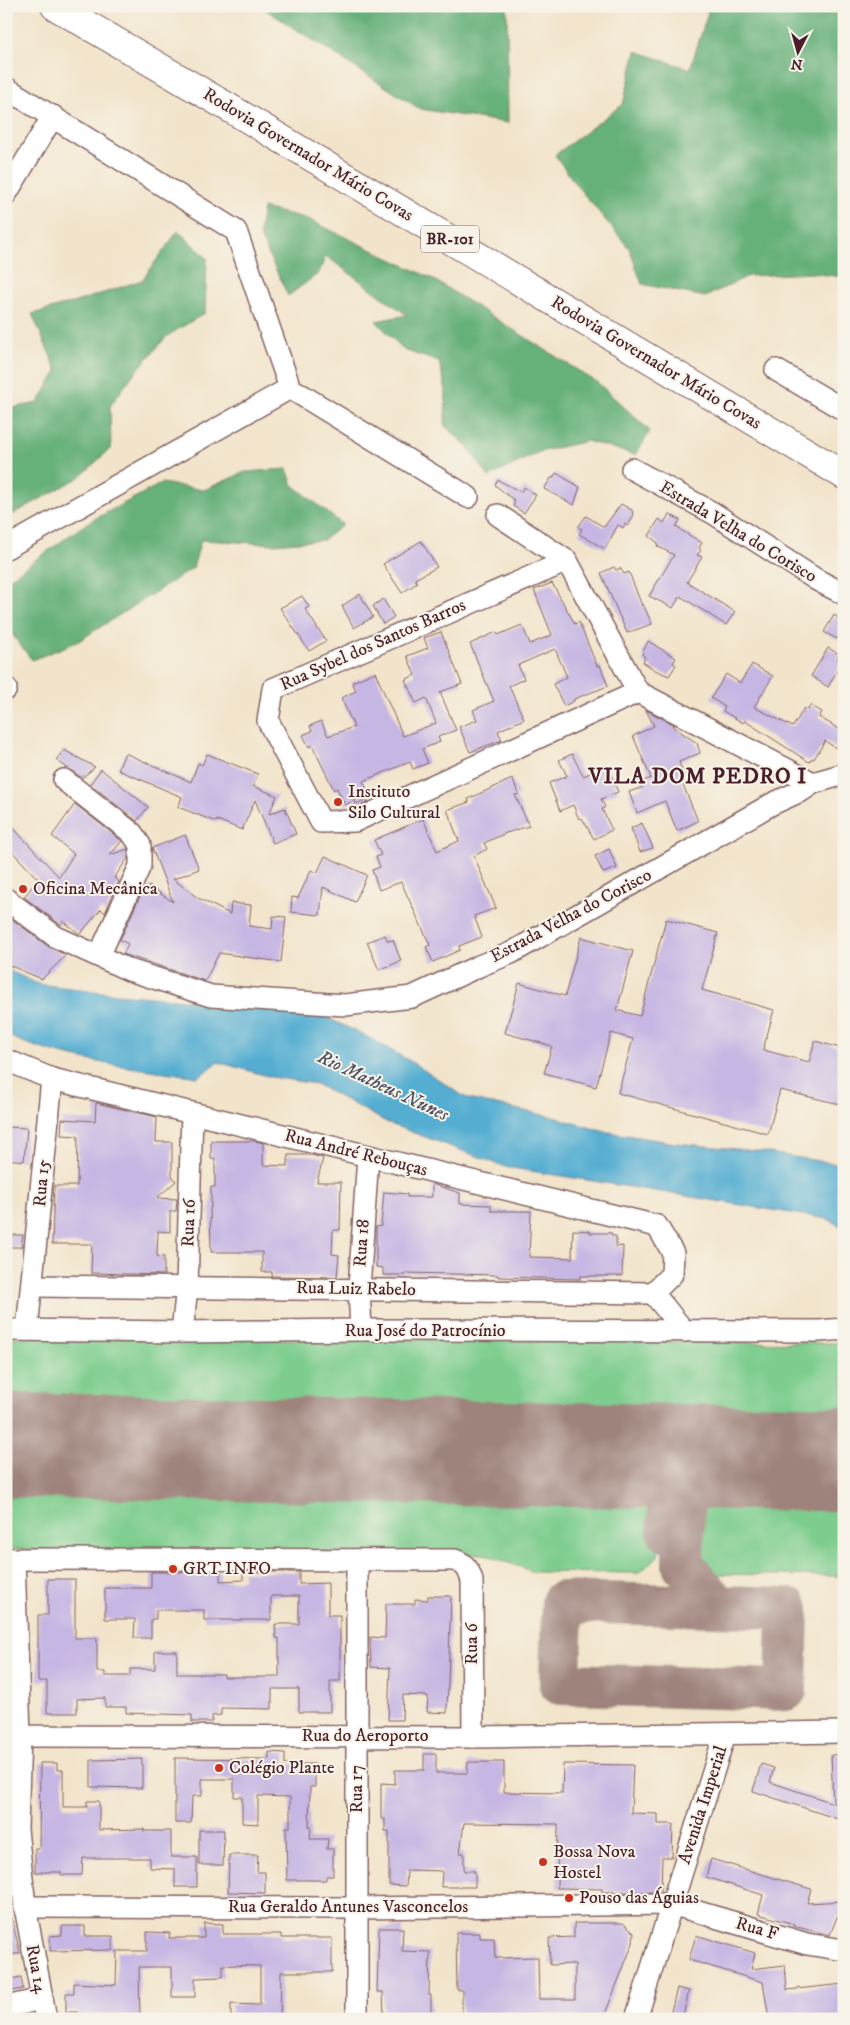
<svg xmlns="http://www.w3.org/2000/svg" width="850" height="2025" font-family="'IM FELL DW Pica',serif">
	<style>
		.green { fill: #7ecd8e; stroke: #64765c }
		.forest { fill: #66b079; stroke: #586852 }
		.water { fill: #54aed2; stroke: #4f667e }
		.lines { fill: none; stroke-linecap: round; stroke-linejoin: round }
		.taxiway { stroke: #9e827b; stroke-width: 42 }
		.runway { stroke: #9e827b; stroke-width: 105 }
		.building { fill: #c6b6e3 }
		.minor-casing { stroke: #856463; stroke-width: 24 }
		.highway-casing { stroke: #856463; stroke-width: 30 }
		.minor { stroke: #fff; stroke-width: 21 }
		.highway { stroke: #fff; stroke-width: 28 }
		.poi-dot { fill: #c8321e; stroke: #f7f3e8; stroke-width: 2 }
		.labels { text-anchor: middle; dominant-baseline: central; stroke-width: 4; stroke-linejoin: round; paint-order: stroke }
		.shield { fill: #f7f3e8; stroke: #7e5f64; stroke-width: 1 }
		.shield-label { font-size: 16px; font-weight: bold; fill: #4a1f2b }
		.street-label { font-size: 18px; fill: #4a1f2b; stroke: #f7f3e8 }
		.poi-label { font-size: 18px; fill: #4a1f2b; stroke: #f7f3e8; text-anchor: start }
		.water-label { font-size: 19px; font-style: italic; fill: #4e5165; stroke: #f7f3e8 }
		.district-label { font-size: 22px; font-weight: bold; letter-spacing: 1px; fill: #4a1f2b; stroke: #f7f3e8 }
	</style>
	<rect width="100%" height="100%" fill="#f7f3e8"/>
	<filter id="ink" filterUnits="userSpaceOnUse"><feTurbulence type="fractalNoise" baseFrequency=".02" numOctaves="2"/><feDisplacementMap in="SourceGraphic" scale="10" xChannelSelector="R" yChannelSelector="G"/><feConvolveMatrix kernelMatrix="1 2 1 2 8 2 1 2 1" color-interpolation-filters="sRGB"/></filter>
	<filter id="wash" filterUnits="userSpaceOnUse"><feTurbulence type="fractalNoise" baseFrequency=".0096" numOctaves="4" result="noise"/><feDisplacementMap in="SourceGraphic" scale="20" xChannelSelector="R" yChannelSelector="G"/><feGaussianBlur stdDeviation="1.12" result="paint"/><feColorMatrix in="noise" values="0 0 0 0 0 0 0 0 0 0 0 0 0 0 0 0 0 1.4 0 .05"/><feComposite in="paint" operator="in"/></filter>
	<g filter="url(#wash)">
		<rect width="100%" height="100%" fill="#f2e4cb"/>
		<g class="green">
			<path d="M6,1337L844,1343V1432L6,1418Z"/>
			<path d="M6,1470L644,1481L659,1499L658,1556L639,1573L534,1572L484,1554L6,1549Z"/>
			<path d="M712,1483L844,1485V1576L708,1574L692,1558L694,1496Z"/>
		</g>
		<g class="forest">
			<path d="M260,6H507L508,123L420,109Z"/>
			<path d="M702,6H844V277L811,273L748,276L705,297L642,284L629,248L577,186L555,155L623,104L636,51L690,69L708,13Z"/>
			<path d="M263,208L305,218L431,278L598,383L650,431L636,455L587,441L539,452L489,477L467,446L445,426L446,390L439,362L404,350L376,321L407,315L326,256L319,273L288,296L259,234Z"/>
			<path d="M178,231L207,258L205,313L167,336L132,376L110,406L111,448L80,477L6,518V409L38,403L57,371L32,314L79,301L142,280Z"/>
			<path d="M287,469L293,485L343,525L323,540L274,544L201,540L193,568L77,642L32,660L7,628L6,581L87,523L162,483L204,490L245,472Z"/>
		</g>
		<path class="water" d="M6,969L38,984L117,994L280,1008L321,1015L362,1034L410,1061L468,1099L553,1117L602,1131L675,1143L757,1151L844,1165V1228L828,1219L506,1167L390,1124L316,1084L271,1077L218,1062L198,1077C135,1067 64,1062 6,1035Z"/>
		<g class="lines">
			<g class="taxiway">
				<path d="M648,1456L668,1492V1532"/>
				<path d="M719,1457L684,1491L683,1565L719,1606"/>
				<path d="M562,1602L788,1608L786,1690L560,1684Z"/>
			</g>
			<path class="runway" d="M6,1445L844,1459"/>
		</g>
		<g id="blocks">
			<g class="building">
				<path d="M556,473L580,487L574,505L544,489L551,478H553Z"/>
				<path d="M498,480L521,492L524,487L536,495L524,513L513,506L515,501L495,485Z"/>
				<path d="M621,504L632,510L633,517L628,526L625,524L623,528L618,525L605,549L579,534L582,529L578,527L586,516L604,527Z"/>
				<path d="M669,514L680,520L676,527L702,543L699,548L701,550L697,555L702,557L687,582L735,612L726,625L680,596L673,608L649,596L674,555L657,546L658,543L649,536L659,519L664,523Z"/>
				<path d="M421,541L437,567L415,579L417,583L402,593L383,564Z"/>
				<path d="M614,567L616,570L620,568L624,574L629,572L642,606L643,604L652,624L627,633L601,573Z"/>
				<path d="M552,583L575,624L579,622L597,666L600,665L608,686L574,699V701L564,706L553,684L567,677L555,649L518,665L524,679L509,686L524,719L498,731L502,740L470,752L459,727L477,720L473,710L494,701L470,644L496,632L498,635L522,625L530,644L552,635L534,590Z"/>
				<path d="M360,594L373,617L354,628L342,606Z"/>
				<path d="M302,596L309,607L305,609L326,641L309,651L280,608Z"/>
				<path d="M383,599L394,617L383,624L373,606Z"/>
				<path d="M834,615L844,621V627L837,639L824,632Z"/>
				<path d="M441,632L462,684L440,692L456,730L438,737L440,742L422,749L428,763L413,769L410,762L363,781L371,798L356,804L355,800L345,805L337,788L334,790L312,745L309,747L303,735L312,731L310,726L321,721L328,736L354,727L341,698L356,691L352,682L375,672L403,736L436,723L426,698L416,703L405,680L415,675L407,656L428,648L424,638Z"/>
				<path d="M648,641L676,658L673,663L676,665L669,676L655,670L643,662L645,657L642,654Z"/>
				<path d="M828,648L839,654L837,659L842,662L828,687L811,676Z"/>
				<path d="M752,664L773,676L754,707L793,727L804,708L808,710L810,705L822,712L819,717L844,732V743L839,750L825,741L814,759L812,758L809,762L745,721L743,723L723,711L725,707L711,698L726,674L740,683Z"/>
				<path d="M646,710L675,725L672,726L697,743L700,753L679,762L685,778L681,780L698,821L677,831L665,801L637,813L629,792L643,787L641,782L651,778L633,736L654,726Z"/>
				<path d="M64,750L95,767L82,778L56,760Z"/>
				<path d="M125,753L191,782L198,763L202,765L207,754L258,774L253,786L277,796L269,814L285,808L296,834L273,843L255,800L242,830L217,820L216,822L178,807L182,797L118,770Z"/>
				<path d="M572,754L583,776L607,766L618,792L601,799L605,807L602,809L612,830L594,839L582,818L579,819L573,805L560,811L549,783L567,776L559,760Z"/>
				<path d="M101,769L148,807L137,821L90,784Z"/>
				<path d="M512,779L519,794L515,795L529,826L506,833L484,843L487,849L474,856L496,908L474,916L482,937L459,946L460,950L433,962L426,947L430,945L401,882L379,890L372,870L380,867L376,857L381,855L374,840L423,819L437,851L459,841L447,810L469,802L468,799Z"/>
				<path d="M75,804L122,841L110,855L128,849V858L114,878L119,881L105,913L101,909L80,934L63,921L61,925L24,897L38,879L6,845V820L59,877L74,854L52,836Z"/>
				<path d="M642,823L653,848L640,852L631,828Z"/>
				<path d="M185,835L199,869L173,879L198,898L230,914L231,903L251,905L249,926L272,929L273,916L286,917L281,962L219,953L205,981L123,954L128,944L120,940L141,894L143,895L149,886L173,902L152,848Z"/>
				<path d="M609,849L617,868L603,873L595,856Z"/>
				<path d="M325,856L367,875L355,902L323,887L320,915L291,912L292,897L298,898L311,870L317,873Z"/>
				<path d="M9,917L49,947L66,955L42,979L6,964V920Z"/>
				<path d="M666,919L718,933L702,990L774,1010L763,1050L809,1062L815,1041L844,1049V1105L780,1090L768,1134L618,1093L633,1039L611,1033L596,1087L544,1073L552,1046L505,1033L519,983L565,996L581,937L633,951L617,1010L640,1016Z"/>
				<path d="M385,935L388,941L393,940L401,961L379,970L367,942Z"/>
				<path d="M96,1103L157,1117L156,1142H172V1176L176,1181L157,1198L177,1199L176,1211H170V1232L158,1231L157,1256L164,1257V1275L91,1273L92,1244H52L54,1186H77L78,1136L61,1135L62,1119L95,1121Z"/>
				<path d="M6,1127L27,1128L24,1161L6,1159Z"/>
				<path d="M211,1141H256L263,1143V1165L288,1166V1155H311L323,1158L317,1182H341L340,1230H333L332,1254L339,1255L337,1277L272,1276V1272H262V1252H211L210,1208H211V1187H215V1159H211Z"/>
				<path d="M432,1184L460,1193V1204L491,1205V1211H531L529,1257L572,1258L573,1230L590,1231V1233H612V1236H616V1247L623,1246L622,1276H580V1279L498,1277V1275L405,1273V1275H383V1268L376,1267V1227L381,1226L384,1192L407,1194V1197H432Z"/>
				<path d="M6,1235H23L21,1247H6Z"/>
				<path d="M151,1572H220V1581L243,1580V1572H299V1584L328,1583V1615H340V1681H330V1712H299V1689H272V1709L221,1708V1715L212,1716V1722H192V1715L126,1713V1707H105V1698L77,1699V1713H47V1681H38V1615H48V1579H75V1638H97V1672H105V1676H130V1669H155V1651H177V1674H224V1677H279V1638H276L275,1624H299V1596H271V1620H204V1610H156V1619H151V1638H134L135,1619H105V1588H151Z"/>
				<path d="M428,1596H451L447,1713L427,1712L428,1696L403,1695L402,1720H388L390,1668L371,1667L370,1637L385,1638L386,1604H415V1599L428,1600Z"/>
				<path d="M269,1752L285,1753V1764H315V1787H310L309,1827H311L310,1839H328L327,1849H333V1876H326V1880H287L286,1827H290V1797L258,1796V1824L242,1823V1797H234V1779H202V1796H192L191,1823H175V1758L269,1759Z"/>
				<path d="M424,1754H436V1773H467L468,1762H504V1792L562,1793L563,1764L633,1765L631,1813L658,1814V1824H673L672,1857H662L661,1892H602V1889L557,1888L558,1824L464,1823L460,1853H464V1871H475V1887H441L442,1871L407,1870L406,1886L389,1885V1831H385V1819H381V1783L395,1784V1770H424Z"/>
				<path d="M844,1754V1803H834L844,1807V1821L753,1791L761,1764L774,1768L770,1782L833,1803L831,1755Z"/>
				<path d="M142,1759V1788L91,1787V1760Z"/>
				<path d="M40,1763H57V1770H63V1807H87V1801H99V1830L144,1829V1831H171V1857H197V1887H175V1869L150,1868V1858H83L82,1875H61V1872H35V1849H39Z"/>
				<path d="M199,1830H224L223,1865H199Z"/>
				<path d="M229,1855H258L257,1872H265V1893L228,1892Z"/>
				<path d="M711,1859L811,1889L807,1903L844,1901V1917H837L830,1935L793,1926L794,1924L758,1914L763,1895L706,1877Z"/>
				<path d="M11,1915L20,1953L6,1956V1916Z"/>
				<path d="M204,1923L223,1924V1934H281V1938H332V1972H281L280,2019H231V2004L260,2005V1966L223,1965V1977L195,1978V1997H172V1967H139L140,2019H77V2012H66V1993H74V1983L116,1985L117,1951H147V1932L170,1933L169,1938H204Z"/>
				<path d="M574,1923H623L634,1933L633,1943L603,2019H462V1990H457L456,1933H480V1938H494L495,1958L538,1957L539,1999H575V1964L550,1965L549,1938L574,1937Z"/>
				<path d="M62,1926H85V1936H113V1950L50,1951V1936L62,1935Z"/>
				<path d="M379,1928H403L402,1951L430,1952L429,1995H431V2016H384L383,1992H377Z"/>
				<path d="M696,1935L755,1953L751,1969L785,1965L787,1990L844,1984V2019H769L763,1982L689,1960Z"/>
				<path d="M21,1977L23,1989L6,1992V1980Z"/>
				<path d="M677,1988L689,1991L682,2019H669Z"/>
			</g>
		</g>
	</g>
	<g filter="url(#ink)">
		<use href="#blocks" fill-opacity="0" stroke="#856463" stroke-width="1"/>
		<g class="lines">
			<defs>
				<g id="minor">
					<path d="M6,88L236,231L290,388L468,497"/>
					<path d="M6,194L53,116"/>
					<path d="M776,370L844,410"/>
					<path d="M632,469L713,513L817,580L844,594"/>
					<path d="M498,515L567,561L638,692L813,783"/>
					<path d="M6,548L290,388"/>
					<path d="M567,561L273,689L268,721L321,822L355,821L638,692"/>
					<path d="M6,688V689"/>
					<path d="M64,780L132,833L140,845V866L99,956"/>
					<path d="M6,899L56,937L129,970L211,996L345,1005L412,997L479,966L511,953L772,804L803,790L813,783L844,774"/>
					<path d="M6,1060L52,1079L657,1226L673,1253L672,1274L653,1293L33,1286"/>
					<path d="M653,1293L684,1331"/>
					<path d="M6,1330L182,1332L361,1330L819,1331L844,1329"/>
					<path d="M27,1330L52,1079"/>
					<path d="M361,1330L359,1289L368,1156"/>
					<path d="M182,1332L187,1287L192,1113"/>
					<path d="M6,1559L455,1560C466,1564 469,1570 472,1581L473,1737"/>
					<path d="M14,1559L20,1736L17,1829L25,1907L46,2019"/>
					<path d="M357,1560V2019"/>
					<path d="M6,1728L20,1736L473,1737L844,1732"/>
					<path d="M25,1907L357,1908L671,1904L807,1944L844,1950"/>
					<path d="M6,2007L42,1999"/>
					<path d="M636,2019L725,1734"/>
				</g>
				<path id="highway" d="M55,6L243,116L844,475"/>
			</defs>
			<use href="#minor" class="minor-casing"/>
			<use href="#highway" class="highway-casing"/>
			<use href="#minor" class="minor"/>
			<use href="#highway" class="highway"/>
		</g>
	</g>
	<g class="poi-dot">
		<circle cx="338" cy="802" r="5"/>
		<circle cx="23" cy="889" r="5"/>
		<circle cx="173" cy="1569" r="5"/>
		<circle cx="219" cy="1768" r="5"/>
		<circle cx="543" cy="1862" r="5"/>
		<circle cx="569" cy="1898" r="5"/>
	</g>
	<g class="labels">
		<rect class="shield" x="421" y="225.5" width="58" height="27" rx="4"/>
		<g class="shield-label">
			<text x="450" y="239">BR-101</text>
		</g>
		<g class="street-label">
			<text transform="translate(308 155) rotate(31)">Rodovia Governador Mário Covas</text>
			<text transform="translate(656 363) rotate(31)">Rodovia Governador Mário Covas</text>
			<text transform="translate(738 532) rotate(31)">Estrada Velha do Corisco</text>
			<text transform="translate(373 645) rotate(-24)">Rua Sybel dos Santos Barros</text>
			<text transform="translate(571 916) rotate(-28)">Estrada Velha do Corisco</text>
			<text transform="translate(356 1153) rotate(14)">Rua André Rebouças</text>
			<text transform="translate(42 1183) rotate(-85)">Rua 15</text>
			<text transform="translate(189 1223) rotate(-88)">Rua 16</text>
			<text transform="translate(362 1243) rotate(-86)">Rua 18</text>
			<text transform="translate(356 1289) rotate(1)">Rua Luiz Rabelo</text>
			<text x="425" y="1331">Rua José do Patrocínio</text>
			<text transform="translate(472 1644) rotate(-90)">Rua 6</text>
			<text x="365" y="1736">Rua do Aeroporto</text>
			<text transform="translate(357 1789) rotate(-90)">Rua 17</text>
			<text transform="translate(703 1805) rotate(-72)">Avenida Imperial</text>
			<text x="348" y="1907">Rua Geraldo Antunes Vasconcelos</text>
			<text transform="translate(757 1929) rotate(16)">Rua F</text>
			<text transform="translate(36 1969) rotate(79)">Rua 14</text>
		</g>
		<g class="poi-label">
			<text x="348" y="792">Instituto<tspan x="348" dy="21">Silo Cultural</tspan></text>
			<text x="33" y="889">Oficina Mecânica</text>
			<text x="183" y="1569">GRT INFO</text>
			<text x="229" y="1768">Colégio Plante</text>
			<text x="553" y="1852">Bossa Nova<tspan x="553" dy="21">Hostel</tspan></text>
			<text x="579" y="1898">Pouso das Águias</text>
		</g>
		<g class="water-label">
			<text transform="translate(383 1086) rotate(25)">Rio Matheus Nunes</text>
		</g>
		<g class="district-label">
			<text x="698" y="776">VILA DOM PEDRO I</text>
		</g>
	</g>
	<rect width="850" height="2025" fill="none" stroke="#f7f3e8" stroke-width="25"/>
	<g transform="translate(798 52) rotate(186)" stroke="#f7f3e8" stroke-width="4" paint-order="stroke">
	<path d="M0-4L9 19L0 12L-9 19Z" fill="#4a1f2b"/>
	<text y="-8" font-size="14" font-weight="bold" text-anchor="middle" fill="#4a1f2b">N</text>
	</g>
</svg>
